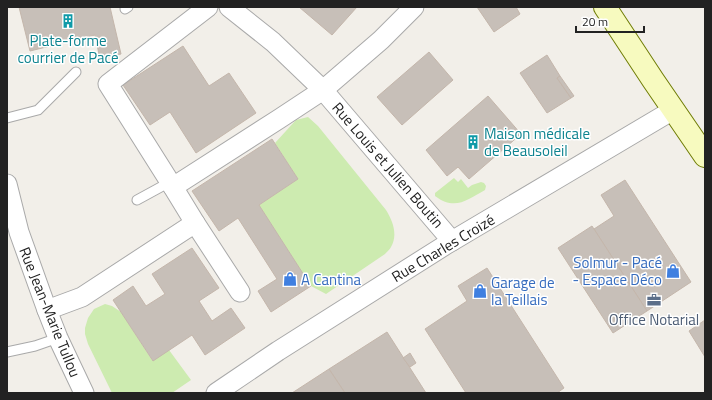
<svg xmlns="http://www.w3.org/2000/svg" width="712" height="400" font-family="'Titillium Web',sans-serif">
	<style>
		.grass { fill: #cdebb0 }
		.building { fill: #c7bfb8; stroke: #c4b6ab }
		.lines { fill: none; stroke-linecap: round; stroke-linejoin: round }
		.lane-casing { stroke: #a9a9a9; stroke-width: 11 }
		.street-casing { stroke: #a9a9a9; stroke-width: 21 }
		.secondary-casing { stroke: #707d05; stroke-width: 24 }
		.lane { stroke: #fff; stroke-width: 9 }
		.street { stroke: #fff; stroke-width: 19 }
		.secondary { stroke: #f7fabf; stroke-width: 22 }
		.labels { text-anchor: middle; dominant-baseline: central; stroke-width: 3; stroke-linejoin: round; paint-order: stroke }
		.culture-label { font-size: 15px; fill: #0d838f; stroke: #fff }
		.street-label { font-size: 15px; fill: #222; stroke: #fff }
		.shop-label { font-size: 15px; fill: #366cbe; stroke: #fff; text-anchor: start }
		.service-label { font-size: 15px; fill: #4e5e75; stroke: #fff }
	</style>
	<rect width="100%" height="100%" fill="#f2efe9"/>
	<g class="grass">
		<path d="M308,117L318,126L386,210C393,221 398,235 391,247C390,249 387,252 385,254L326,294L311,286L259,205L298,179L275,143L296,120Z"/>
		<path d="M454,178L458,182L461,179L468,188L472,185L481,182L484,183L486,186L485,190C467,200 455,211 435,196V193Z"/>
		<path d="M105,304L112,306L121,312L152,360L169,350L191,380L172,393H112L88,344L85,334V328L88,318L94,309Z"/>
	</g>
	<g class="building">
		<path d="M19,7H110L121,54L100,59L95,35L30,51Z"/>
		<path d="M299,7H357L332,35Z"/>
		<path d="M477,7H516L520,14L494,32Z"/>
		<path d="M183,46L209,86L229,73L256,113L196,153L170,112L150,125L123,85Z"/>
		<path d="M429,52L453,80L402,125L377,97Z"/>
		<path d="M547,55L560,76L557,78L571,98L547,113L520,73Z"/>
		<path d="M560,76L574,96L571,98L557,78Z"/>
		<path d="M488,96L521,134L469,179L458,167L447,176L426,150Z"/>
		<path d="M272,139L298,179L259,205L311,286L271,312L258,291L277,279L238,218L219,231L192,191Z"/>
		<path d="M625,180L691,282L647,311L594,229L614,216L601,195Z"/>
		<path d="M592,226L647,311L613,333L558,248Z"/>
		<path d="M192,248L219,288L199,301L212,321L231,308L245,328L205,355L192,335L153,361L113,300L133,286L146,306L165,294L152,274Z"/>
		<path d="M487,268L564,388L557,393H466L425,329L467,301L458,286Z"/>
		<path d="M705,320V357L689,331Z"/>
		<path d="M387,332L426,393H345L329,369Z"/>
		<path d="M410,353L416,363L410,367L403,358Z"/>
		<path d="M329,369L345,393H292Z"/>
	</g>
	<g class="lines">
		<defs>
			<g id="lane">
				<path d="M125,9L128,7"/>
				<path d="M7,118L38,110L76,72"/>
				<path d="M137,200L170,182"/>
				<path d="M7,352L35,346L58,338"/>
			</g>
			<g id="street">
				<path d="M229,7L273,42L323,90L452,241"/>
				<path d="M7,184L19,232L47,310L58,338L84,393"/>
				<path d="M173,187L108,84L208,7"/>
				<path d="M195,223L240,292"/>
				<path d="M47,310L82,297L195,223L173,187L279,119L323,90L381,40L414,7"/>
				<path d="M216,393L278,351L447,244L673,110"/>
			</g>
			<path id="secondary" d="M605,7L653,80L705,156"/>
		</defs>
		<use href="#lane" class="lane-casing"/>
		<use href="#street" class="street-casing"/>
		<use href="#secondary" class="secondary-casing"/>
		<use href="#lane" class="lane"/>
		<use href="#street" class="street"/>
		<use href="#secondary" class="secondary"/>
	</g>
	<defs>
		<symbol id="building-bare" viewBox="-9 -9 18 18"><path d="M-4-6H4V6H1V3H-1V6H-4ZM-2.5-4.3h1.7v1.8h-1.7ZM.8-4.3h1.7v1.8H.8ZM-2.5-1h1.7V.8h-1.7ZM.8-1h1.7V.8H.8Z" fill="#0f9aa8" stroke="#fff" stroke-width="2.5" paint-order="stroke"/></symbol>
		<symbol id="shop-bare" viewBox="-9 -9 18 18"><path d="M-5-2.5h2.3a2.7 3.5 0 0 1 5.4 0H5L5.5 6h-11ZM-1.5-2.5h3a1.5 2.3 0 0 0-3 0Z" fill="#3f7fe0" stroke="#fff" stroke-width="2.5" paint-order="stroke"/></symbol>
		<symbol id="office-bare" viewBox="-9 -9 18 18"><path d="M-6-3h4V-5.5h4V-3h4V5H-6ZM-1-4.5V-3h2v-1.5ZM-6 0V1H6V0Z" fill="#5c6f8a" stroke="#fff" stroke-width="2.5" paint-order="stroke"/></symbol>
	</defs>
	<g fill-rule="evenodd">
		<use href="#building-bare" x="58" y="11" width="20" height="20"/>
		<use href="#building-bare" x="463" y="132" width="20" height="20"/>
		<use href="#shop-bare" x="663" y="261" width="20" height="20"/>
		<use href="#shop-bare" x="280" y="269" width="20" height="20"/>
		<use href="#shop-bare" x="470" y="281" width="20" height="20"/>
		<use href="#office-bare" x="644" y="290" width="20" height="20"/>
	</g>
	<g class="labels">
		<g class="culture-label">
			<text x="68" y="40">Plate-forme<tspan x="68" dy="17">courrier de Pacé</tspan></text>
			<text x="484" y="133" text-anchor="start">Maison médicale<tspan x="484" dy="17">de Beausoleil</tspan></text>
		</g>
		<g class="street-label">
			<text transform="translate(388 165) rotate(49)">Rue Louis et Julien Boutin</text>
			<text transform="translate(443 248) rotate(-31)">Rue Charles Croizé</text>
			<text transform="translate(50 312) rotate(68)">Rue Jean-Marie Tullou</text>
		</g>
		<g class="shop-label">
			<text x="662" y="262" text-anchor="end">Solmur - Pacé<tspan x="662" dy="17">- Espace Déco</tspan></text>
			<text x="301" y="279">A Cantina</text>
			<text x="491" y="282">Garage de<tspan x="491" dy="17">la Teillais</tspan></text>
		</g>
		<g class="service-label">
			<text x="654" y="319">Office Notarial</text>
		</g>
	</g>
	<rect width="712" height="400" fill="none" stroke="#222222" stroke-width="16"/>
	<path d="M576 26v6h68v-6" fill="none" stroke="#222222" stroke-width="2"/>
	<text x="582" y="26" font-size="12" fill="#222222" stroke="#ffffff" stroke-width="3" paint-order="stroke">20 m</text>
</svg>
